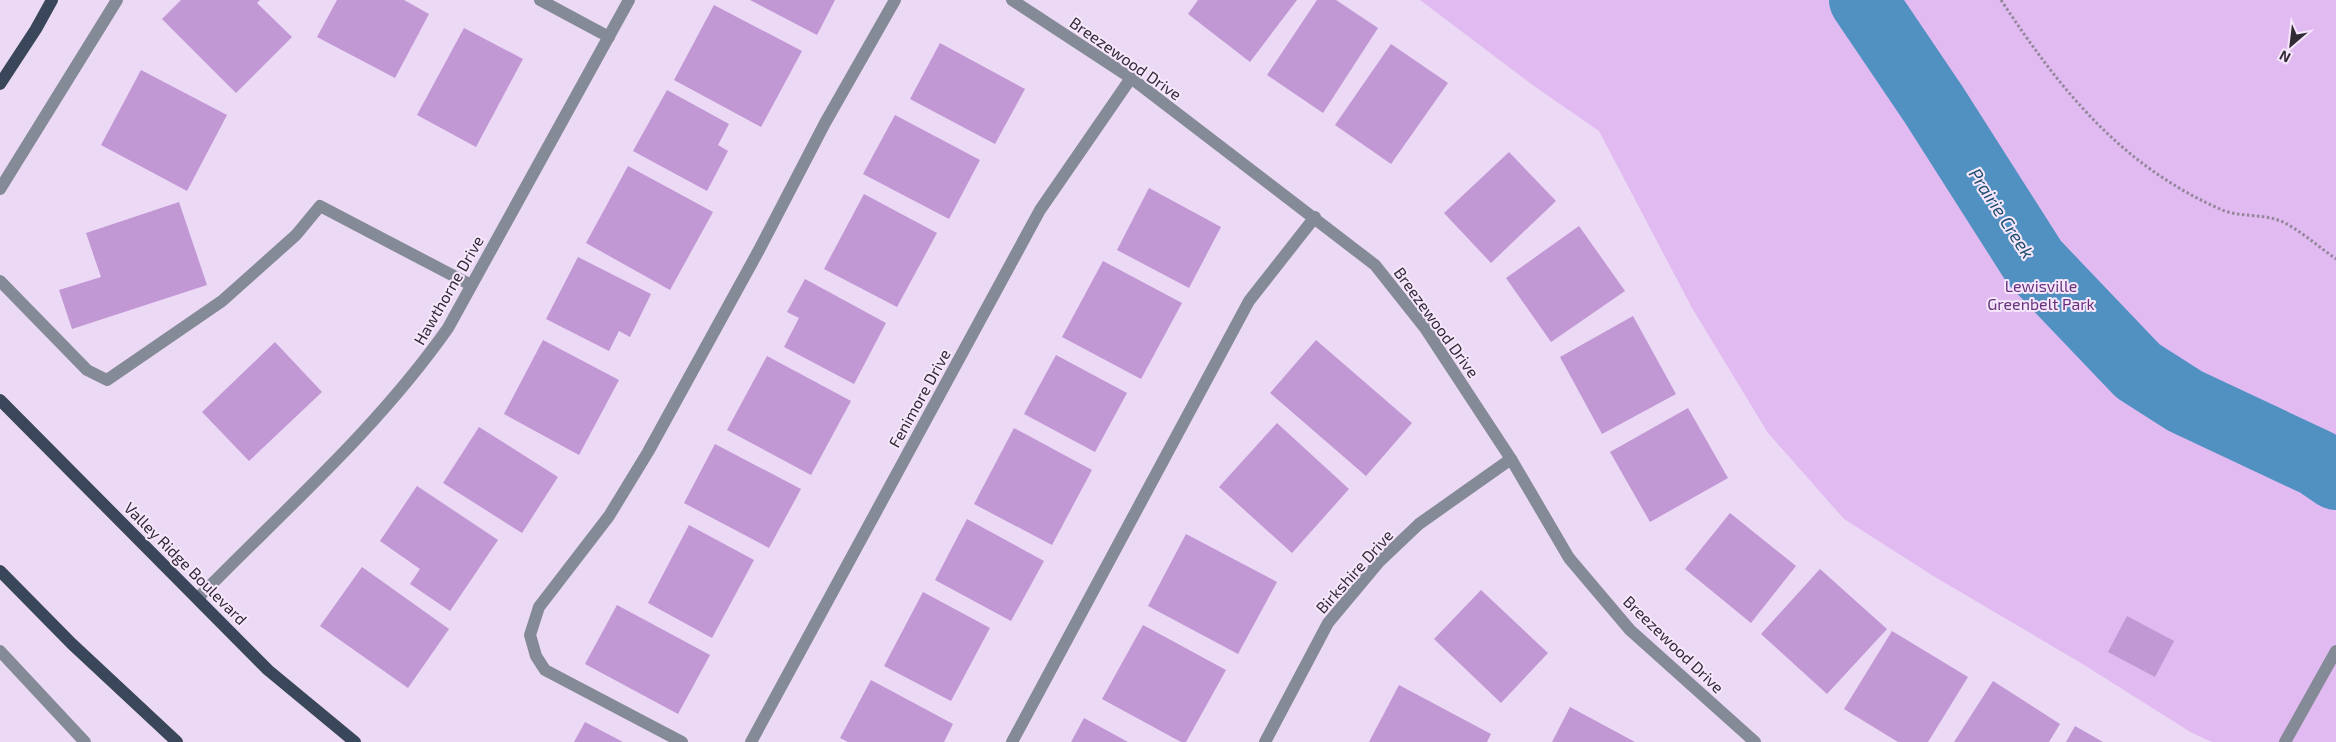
<svg xmlns="http://www.w3.org/2000/svg" width="2336" height="742" font-family="'Exo 2',sans-serif">
	<style>
		.green { fill: #e0baf1 }
		.lines { fill: none; stroke-linecap: round; stroke-linejoin: round }
		.river { stroke: #5191c2; stroke-width: 68 }
		.building { fill: #c197d4 }
		.path { stroke: #94879b; stroke-width: 3; stroke-dasharray: 2.5 2.5; stroke-linecap: butt }
		.minor { stroke: #848b97; stroke-width: 12 }
		.major { stroke: #3a465a; stroke-width: 12 }
		.labels { text-anchor: middle; dominant-baseline: central; stroke-width: 4; stroke-linejoin: round; paint-order: stroke }
		.street-label { font-size: 16px; fill: #312a34; stroke: #f7e7fe }
		.park-label { font-size: 16px; fill: #66327b; stroke: #f7e7fe }
		.water-label { font-size: 18px; font-style: italic; fill: #1e4e70; stroke: #f7e7fe }
	</style>
	<rect width="100%" height="100%" fill="#ecd9f5"/>
	<path class="green" d="M1420,0H2336V742H2212L2192,733L2081,663L1935,577L1844,519L1768,433L1692,308L1599,131L1534,86Z"/>
	<g class="lines">
		<path class="river" d="M1863,0L1934,105L2034,262L2138,371L2185,401L2317,463L2336,476"/>
	</g>
	<g class="building">
		<path d="M181,0H260L257,3L292,37L236,93L162,19Z"/>
		<path d="M337,0H404L429,14L395,78L317,37Z"/>
		<path d="M750,0H835L817,35Z"/>
		<path d="M1198,0H1297L1250,62L1188,14Z"/>
		<path d="M1317,0H1336L1378,28L1323,113L1267,75Z"/>
		<path d="M714,5L802,51L761,127L674,80Z"/>
		<path d="M464,28L523,59L476,147L417,115Z"/>
		<path d="M940,43L1025,89L995,144L910,99Z"/>
		<path d="M1391,44L1448,83L1391,164L1335,125Z"/>
		<path d="M141,70L227,115L187,191L101,145Z"/>
		<path d="M667,90L729,124L718,145L728,151L707,191L633,151Z"/>
		<path d="M895,115L980,160L949,219L863,174Z"/>
		<path d="M1509,152L1556,201L1491,263L1444,213Z"/>
		<path d="M628,166L713,212L670,290L586,243Z"/>
		<path d="M1149,188L1221,227L1189,288L1117,250Z"/>
		<path d="M864,194L937,233L897,307L824,269Z"/>
		<path d="M179,202L207,285L72,329L59,290L101,277L86,233Z"/>
		<path d="M1579,226L1625,291L1551,342L1506,278Z"/>
		<path d="M578,257L651,294L630,337L619,331L609,351L546,319Z"/>
		<path d="M1103,261L1182,303L1141,379L1062,337Z"/>
		<path d="M805,279L886,323L854,384L784,347L799,318L787,312Z"/>
		<path d="M1633,316L1676,394L1602,434L1560,357Z"/>
		<path d="M543,340L619,380L579,455L504,414Z"/>
		<path d="M1316,340L1412,423L1366,476L1270,393Z"/>
		<path d="M275,342L322,392L249,461L202,412Z"/>
		<path d="M1056,355L1127,393L1095,452L1024,414Z"/>
		<path d="M767,356L851,401L811,475L727,430Z"/>
		<path d="M1688,408L1728,478L1650,522L1610,452Z"/>
		<path d="M1277,423L1349,489L1292,553L1219,487Z"/>
		<path d="M479,427L558,477L522,533L443,483Z"/>
		<path d="M1014,428L1092,470L1052,545L974,504Z"/>
		<path d="M715,444L801,489L769,548L684,503Z"/>
		<path d="M417,486L498,540L450,611L410,584L420,569L380,541Z"/>
		<path d="M1730,513L1796,566L1751,623L1685,569Z"/>
		<path d="M967,519L1044,561L1011,621L935,580Z"/>
		<path d="M689,525L754,560L712,638L648,603Z"/>
		<path d="M1186,534L1277,582L1238,654L1148,606Z"/>
		<path d="M362,567L449,629L408,688L320,626Z"/>
		<path d="M1820,569L1887,629L1827,694L1761,634Z"/>
		<path d="M1481,590L1548,653L1501,703L1434,639Z"/>
		<path d="M923,592L990,628L951,701L884,666Z"/>
		<path d="M617,605L710,655L678,714L585,664Z"/>
		<path d="M2127,616L2174,641L2155,677L2108,652Z"/>
		<path d="M1143,625L1226,670L1186,742H1181L1102,699Z"/>
		<path d="M1892,631L1968,677L1928,742H1898L1844,709Z"/>
		<path d="M871,680L953,724L944,742H848L840,738Z"/>
		<path d="M1993,681L2060,724L2049,742H1954Z"/>
		<path d="M1399,685L1491,734L1487,742H1369Z"/>
		<path d="M1570,707L1635,742H1552Z"/>
		<path d="M1084,718L1128,742H1071Z"/>
		<path d="M585,722L623,742H574Z"/>
		<path d="M2075,726L2103,742H2066Z"/>
	</g>
	<g class="lines">
		<path class="path" d="M2001,0C2059,88 2120,165 2220,209C2239,218 2264,213 2283,222C2301,231 2319,247 2336,259"/>
		<g class="minor">
			<path d="M540,0L609,37"/>
			<path d="M1012,0L1131,78L1375,265L1425,328L1511,459L1569,558L1630,630L1755,742"/>
			<path d="M0,189L117,0"/>
			<path d="M0,281L87,370L107,380L222,301L296,235L320,206L471,285"/>
			<path d="M198,598C284,510 377,429 448,328L629,0"/>
			<path d="M0,651L85,742"/>
			<path d="M682,742L545,670L536,656L530,635L539,607L609,516L648,452L759,250L825,123L895,0"/>
			<path d="M751,742L1040,210L1131,78"/>
			<path d="M1012,742L1249,301L1315,217"/>
			<path d="M1265,742L1328,623L1379,562L1419,524L1511,459"/>
			<path d="M2285,742L2336,651"/>
		</g>
		<g class="major">
			<path d="M0,84L36,29L52,0"/>
			<path d="M0,400L268,670L355,742"/>
			<path d="M0,571L72,644L177,742"/>
		</g>
	</g>
	<g class="labels">
		<g class="street-label">
			<text transform="translate(1126 58) rotate(35)">Breezewood Drive</text>
			<text transform="translate(448 290) rotate(-60)">Hawthorne Drive</text>
			<text transform="translate(1437 322) rotate(54)">Breezewood Drive</text>
			<text transform="translate(919 398) rotate(-61)">Fenimore Drive</text>
			<text transform="translate(186 563) rotate(45)">Valley Ridge Boulevard</text>
			<text transform="translate(1354 571) rotate(-48)">Birkshire Drive</text>
			<text transform="translate(1674 644) rotate(44)">Breezewood Drive</text>
		</g>
		<g class="park-label">
			<text x="2041" y="285">Lewisville<tspan x="2041" dy="18">Greenbelt Park</tspan></text>
		</g>
		<g class="water-label">
			<text transform="translate(2002 213) rotate(57)">Prairie Creek</text>
		</g>
	</g>
	<g transform="translate(2291 45) rotate(208)" stroke="#f7e7fe" stroke-width="4" paint-order="stroke">
	<path d="M0-4L9 19L0 12L-9 19Z" fill="#312a34"/>
	<text y="-8" font-size="14" font-weight="bold" text-anchor="middle" fill="#312a34">N</text>
	</g>
</svg>
